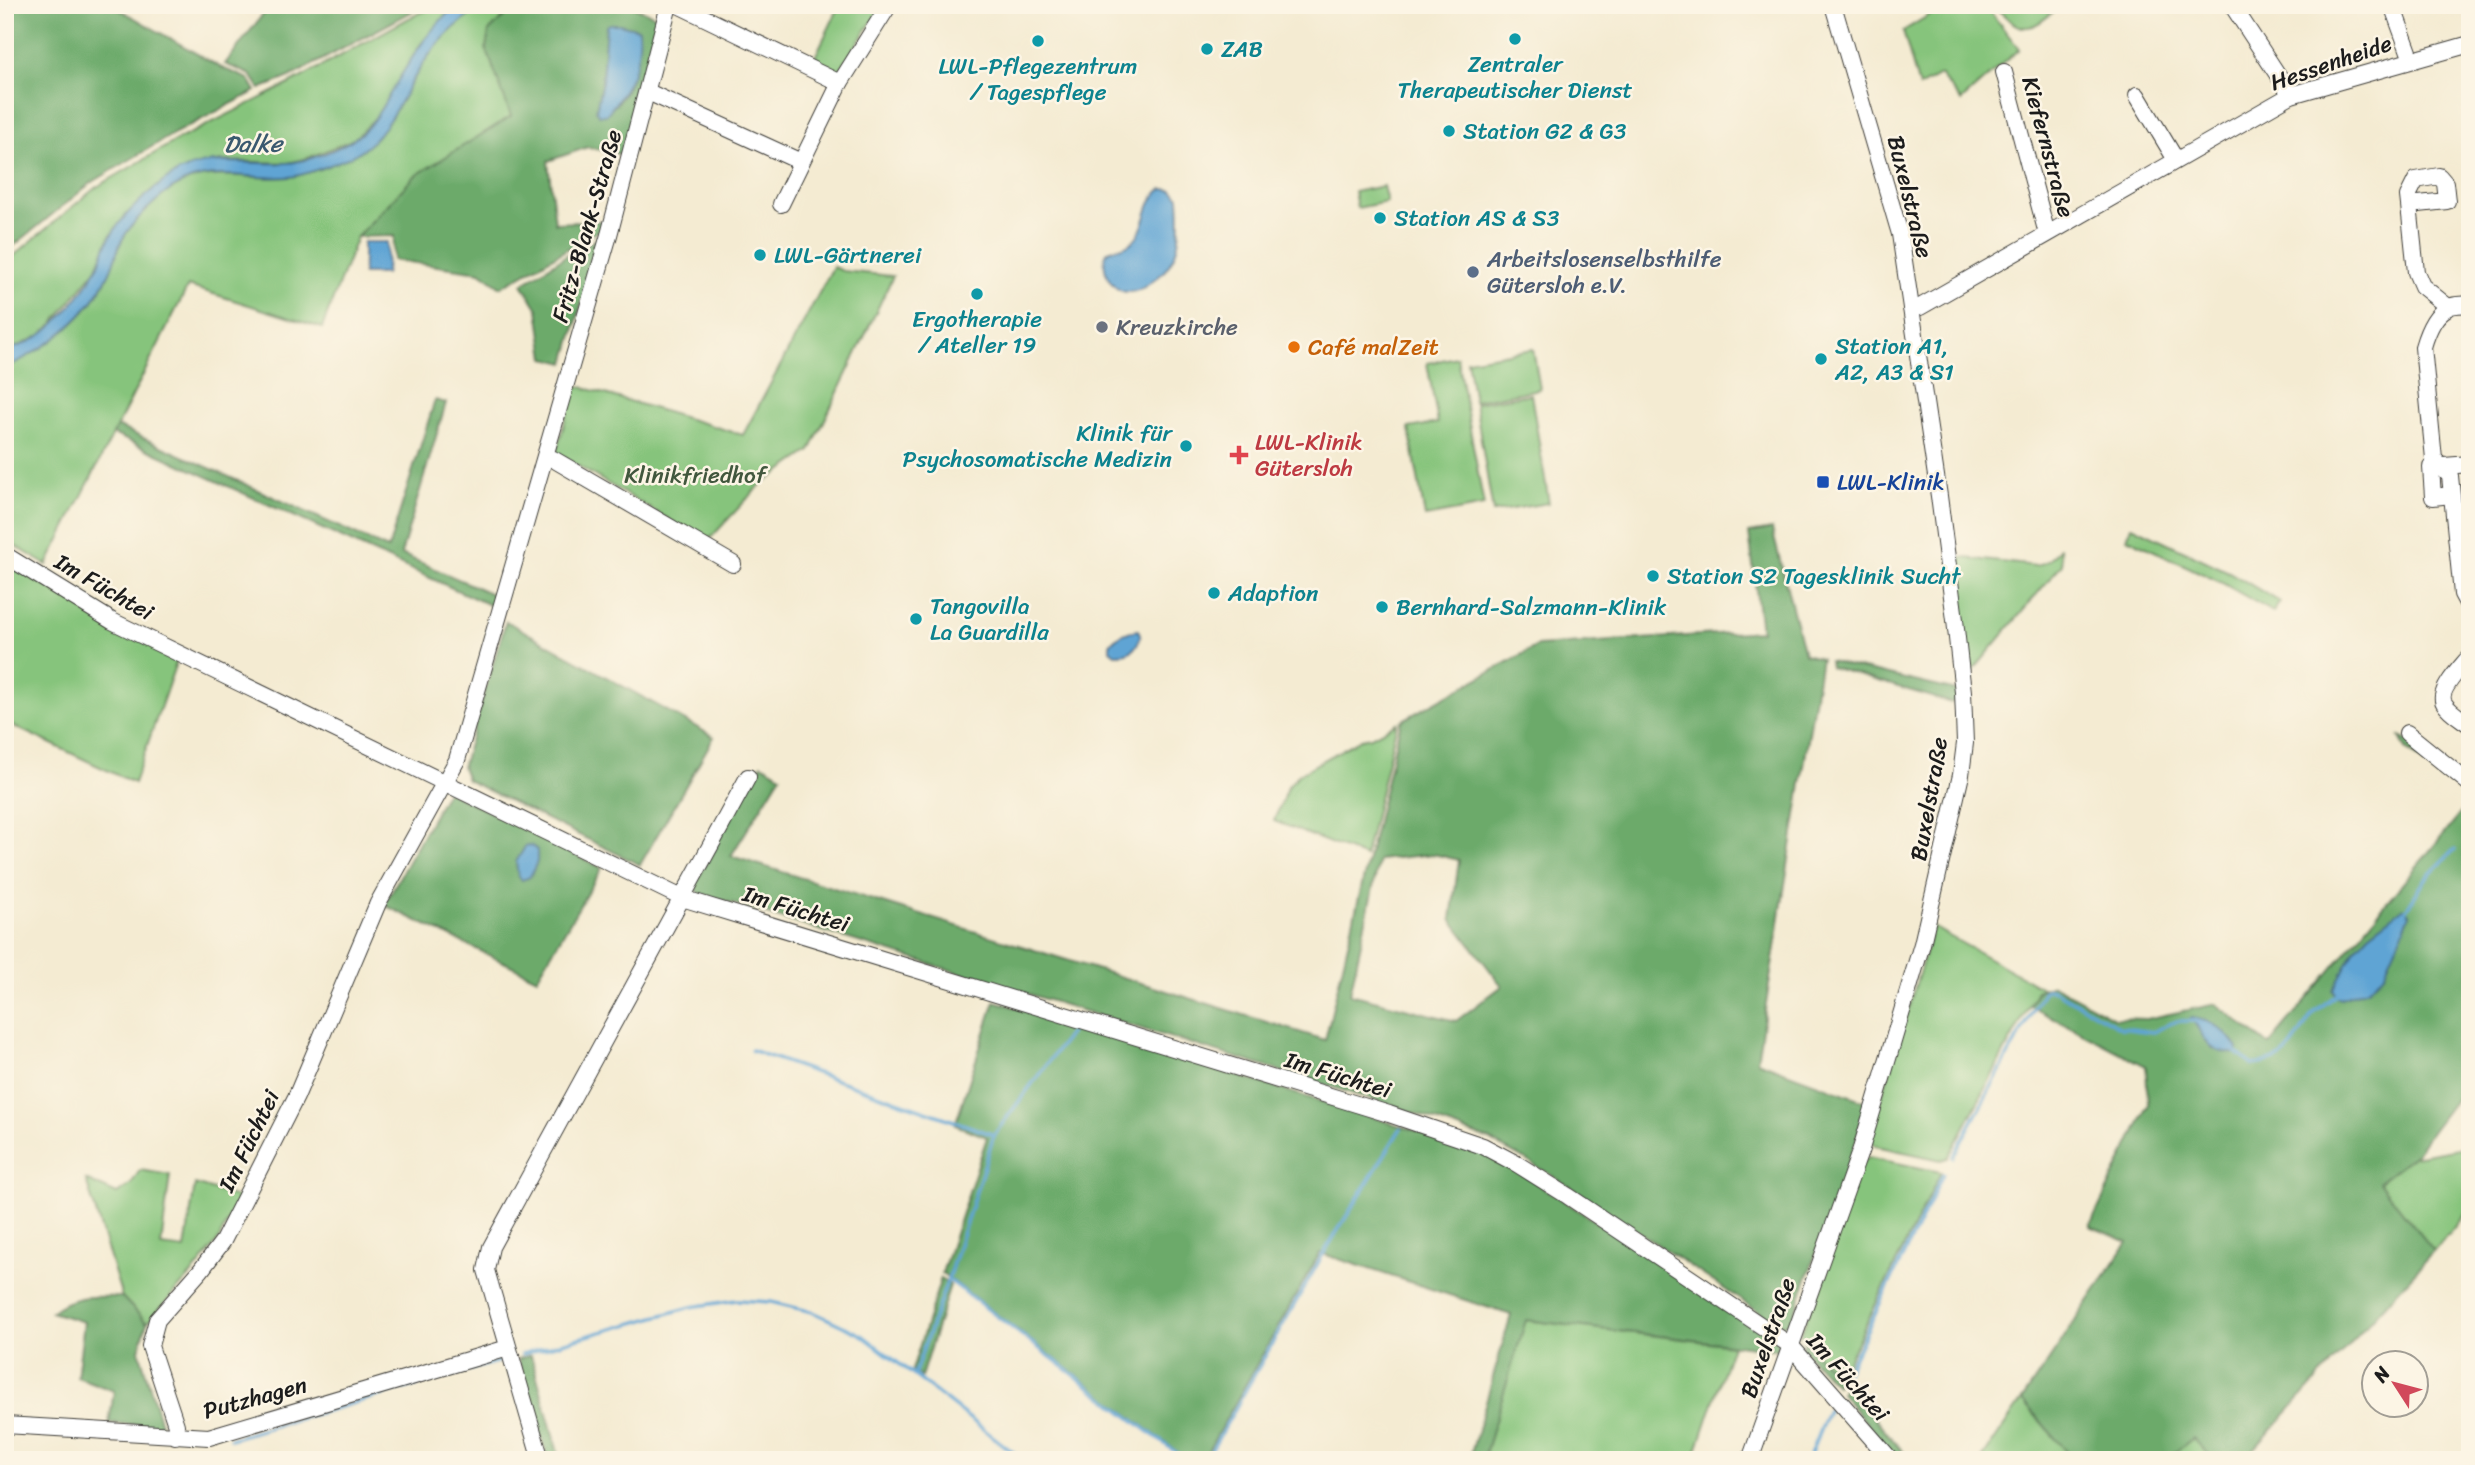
<svg xmlns="http://www.w3.org/2000/svg" width="2475" height="1465" font-family="Sriracha,sans-serif">
	<style>
		.green { fill: #86c47b; stroke: #51704c; stroke-width: 2 }
		.forest { fill: #6caa6b; stroke: #446344; stroke-width: 2; fill-rule: evenodd }
		.water { fill: #5ea4d4; stroke: #3d6078; stroke-width: 2 }
		.lines { fill: none; stroke-linecap: round; stroke-linejoin: round }
		.stream { stroke: #5ea4d4; stroke-width: 3.5 }
		.minor-casing { stroke: #3c3b37; stroke-width: 18 }
		.minor { stroke: #fff; stroke-width: 16 }
		.culture-dot { fill: #0f9aa8; stroke: #fcf5e5; stroke-width: 2.5 }
		.service-dot { fill: #5c6f8a; stroke: #fcf5e5; stroke-width: 2.5 }
		.worship-dot { fill: #6b7280; stroke: #fcf5e5; stroke-width: 2.5 }
		.food-dot { fill: #e8710a; stroke: #fcf5e5; stroke-width: 2.5 }
		.health-dot { fill: #e0444e; stroke: #fcf5e5; stroke-width: 2.5 }
		.transit-dot { fill: #1a4fb4; stroke: #fcf5e5; stroke-width: 2.5 }
		.labels { text-anchor: middle; dominant-baseline: central; stroke-width: 5; stroke-linejoin: round; paint-order: stroke }
		.culture-label { font-size: 23px; fill: #0d838f; stroke: #fcf5e5; text-anchor: start }
		.street-label { font-size: 23px; fill: #1c1c1c; stroke: #fcf5e5 }
		.service-label { font-size: 23px; fill: #4e5e75; stroke: #fcf5e5; text-anchor: start }
		.worship-label { font-size: 23px; fill: #5b616d; stroke: #fcf5e5; text-anchor: start }
		.food-label { font-size: 23px; fill: #c56008; stroke: #fcf5e5; text-anchor: start }
		.health-label { font-size: 23px; fill: #be3a42; stroke: #fcf5e5; text-anchor: start }
		.park-label { font-size: 23px; fill: #41573d; stroke: #fcf5e5 }
		.transit-label { font-size: 23px; fill: #164399; stroke: #fcf5e5; text-anchor: start }
		.water-label { font-size: 24px; font-style: italic; fill: #3a596f; stroke: #fcf5e5 }
	</style>
	<rect width="100%" height="100%" fill="#fcf5e5"/>
	<filter id="ink" filterUnits="userSpaceOnUse"><feTurbulence type="fractalNoise" baseFrequency=".0143" numOctaves="2"/><feDisplacementMap in="SourceGraphic" scale="14" xChannelSelector="R" yChannelSelector="G"/><feConvolveMatrix kernelMatrix="1 2 1 2 8 2 1 2 1" color-interpolation-filters="sRGB"/></filter>
	<filter id="wash" filterUnits="userSpaceOnUse"><feTurbulence type="fractalNoise" baseFrequency=".00686" numOctaves="4" result="noise"/><feDisplacementMap in="SourceGraphic" scale="28" xChannelSelector="R" yChannelSelector="G"/><feGaussianBlur stdDeviation="1.57" result="paint"/><feColorMatrix in="noise" values="0 0 0 0 0 0 0 0 0 0 0 0 0 0 0 0 0 1.4 0 .05"/><feComposite in="paint" operator="in"/></filter>
	<g filter="url(#wash)">
		<rect width="100%" height="100%" fill="#f4ebd2"/>
		<g class="green">
			<path d="M438,5H458L447,14L420,45L376,117L354,139L308,158L288,163L220,161L155,187L127,214L110,236L97,268L52,325L40,336L5,352V263L95,188L179,139L293,82L409,18Z"/>
			<path d="M485,5H523L505,16L486,48L512,116L415,176L357,237L322,328L188,286L47,565L5,540V368C50,344 86,322 109,274C114,264 116,254 120,244C129,225 146,209 162,196C203,162 242,181 289,177C303,176 346,160 359,152C388,136 409,80 430,54C445,34 464,18 485,5Z"/>
			<path d="M840,5H883L837,74L811,65Z"/>
			<path d="M1946,5H1985L2019,49L1961,101L1940,75L1919,87L1903,31Z"/>
			<path d="M1995,5H2061C2032,31 2022,38 1995,5Z"/>
			<path d="M1383,186L1387,202L1357,208L1354,192Z"/>
			<path d="M833,267L843,271L893,276L810,451L759,486L707,542L556,453L575,385L743,435Z"/>
			<path d="M1533,349L1540,389L1474,401L1467,360Z"/>
			<path d="M1457,357L1484,506L1425,517L1409,428L1438,423L1427,363Z"/>
			<path d="M1531,394L1549,503L1493,512L1475,403Z"/>
			<path d="M2132,526L2229,572L2280,602L2273,612L2222,583L2127,538Z"/>
			<path d="M2060,548L2062,564L1967,678L1953,561L1958,557L2036,566L2050,560Z"/>
			<path d="M5,563L177,660L134,783L5,722Z"/>
			<path d="M1397,723L1365,857L1274,821L1288,786L1299,774L1361,739L1371,737Z"/>
			<path d="M1933,927L2042,988L2037,991L1948,1158L1941,1160L1876,1146L1869,1139Z"/>
			<path d="M2470,1146V1209L2434,1251L2379,1182L2413,1156Z"/>
			<path d="M1868,1157L1941,1172L1839,1379L1805,1342L1801,1334L1860,1164Z"/>
			<path d="M140,1170L170,1175L161,1246L185,1249L195,1184L239,1198L219,1239L198,1267L147,1323L122,1297L86,1180L117,1194L131,1184Z"/>
			<path d="M1525,1320L1732,1345L1694,1460H1483Z"/>
			<path d="M2022,1400L2074,1460H1981Z"/>
			<path d="M2193,1438L2214,1460H2165Z"/>
		</g>
		<g class="forest">
			<path d="M5,5H112L222,68L249,79L256,91L175,133L91,183L5,253Z"/>
			<path d="M270,5H424L290,77L260,89L251,75L225,64Z"/>
			<path d="M523,5H630L658,17L624,155L588,147L548,161L555,223L605,221L602,229L501,287L480,272L393,260L394,236L357,237L415,176L511,116L486,48L489,31L505,16ZM619,24L639,29C637,60 634,90 609,111H596L602,81L606,26Z"/>
			<path d="M600,238L565,363L545,358L538,309L522,284L576,249Z"/>
			<path d="M435,400L446,403L401,554L499,597L496,608L113,434L117,426L388,549Z"/>
			<path d="M1772,529L1804,654L1821,658L1757,1061L1867,1102L1856,1142L1791,1323L1780,1326L1574,1189L1524,1159L1487,1139L1394,1106L699,893L694,886L743,793L762,764L781,775L731,856L1325,1040L1401,721L1537,646L1761,631L1749,533ZM1433,854L1459,860L1451,919L1502,986L1456,1021L1350,994L1379,860Z"/>
			<path d="M506,621L714,737L640,865L467,780L462,767Z"/>
			<path d="M1829,661L1957,691V699L1952,703L1830,667Z"/>
			<path d="M2400,737L2412,742L2470,787V798L2406,749Z"/>
			<path d="M447,791L602,868L537,978L384,905Z"/>
			<path d="M2470,802V1080L2413,1156L2379,1182L2434,1251L2247,1457L2248,1460H2214L2193,1438L2165,1460H2074L2022,1400L2128,1242L2090,1226L2148,1105L2146,1066L2030,1006L2037,991L2053,985L2114,1018L2146,1019L2216,1004L2269,1045Z"/>
			<path d="M995,1001L1482,1151L1515,1169L1780,1342L1778,1350L1526,1320L1483,1460H1469L1511,1315L1320,1253L1203,1460H1188L942,1273L987,1137L955,1125Z"/>
			<path d="M941,1278L950,1285L921,1377L912,1370Z"/>
			<path d="M122,1297L147,1323L139,1350L161,1424L157,1426L109,1423L114,1391L77,1377L84,1322L51,1312C74,1293 94,1297 122,1297Z"/>
			<path d="M1805,1342L1839,1379L1836,1385L1801,1348Z"/>
			<path d="M531,1355L560,1460H548L518,1359Z"/>
			<path d="M1846,1384L1910,1460H1897L1841,1393Z"/>
		</g>
		<g class="water">
			<path d="M458,5H485C464,18 445,34 430,54C409,80 388,136 359,152C346,160 303,176 289,177C242,181 203,161 162,196C146,209 129,225 120,244C116,254 114,264 109,274C88,318 48,348 5,368V352C16,347 29,343 39,336C58,325 87,288 97,268C103,257 105,244 112,234C123,216 139,201 155,188C201,149 232,166 286,163C307,162 337,150 355,138C371,128 381,109 391,92C410,61 428,28 458,5Z"/>
			<path d="M609,24H619L639,29C642,64 628,90 606,115H599L596,111L602,81L606,26Z"/>
			<path d="M1163,189L1172,190L1179,197C1181,230 1183,260 1153,281C1146,286 1137,293 1128,292C1110,292 1098,264 1108,251C1115,248 1123,248 1129,244C1149,232 1143,198 1163,189Z"/>
			<path d="M363,242H387L386,274H363Z"/>
			<path d="M1138,630L1141,636C1135,651 1131,654 1115,654L1110,650V644C1117,636 1127,631 1138,630Z"/>
			<path d="M526,845L532,846L537,850V862L530,877L522,880L518,876L516,862Z"/>
			<path d="M2403,908L2410,915L2384,974L2368,989L2341,998L2336,996L2333,990L2355,949L2369,934Z"/>
			<path d="M2191,1018C2214,1020 2225,1031 2238,1048L2237,1053C2207,1055 2207,1040 2191,1018Z"/>
		</g>
		<g class="lines">
			<g class="stream">
				<path d="M2404,913L2427,877L2455,849"/>
				<path d="M1075,1026L994,1135L948,1279L1186,1460"/>
				<path d="M751,1050L994,1135"/>
				<path d="M2235,1051L2252,1065C2292,1062 2291,1044 2312,1015C2319,1007 2329,1001 2338,994"/>
				<path d="M1953,1157L2043,992L2048,989L2055,991L2121,1028L2153,1032L2176,1021H2197"/>
				<path d="M522,1354L691,1307L737,1300L771,1302L813,1312L862,1335L1023,1460"/>
				<path d="M914,1375L948,1279"/>
				<path d="M1844,1377L1943,1174"/>
				<path d="M230,1439L503,1360"/>
				<path d="M1206,1460L1322,1256L1401,1128"/>
				<path d="M1808,1460L1830,1405"/>
			</g>
		</g>
	</g>
	<g filter="url(#ink)">
		<g class="lines">
			<defs>
				<g id="minor">
					<path d="M678,5L840,83"/>
					<path d="M2232,5L2291,95"/>
					<path d="M2392,5L2412,60"/>
					<path d="M2004,72L2047,234"/>
					<path d="M648,92L801,162"/>
					<path d="M2137,95L2176,160"/>
					<path d="M781,204L840,83L889,5"/>
					<path d="M2409,205L2447,201L2445,183L2439,176L2416,180L2408,196L2409,205L2416,272L2422,286L2448,307"/>
					<path d="M2470,304C2463,305 2452,304 2447,308C2434,315 2427,333 2423,347L2434,459L2450,476L2462,594L2470,609"/>
					<path d="M1911,308L1920,307L2291,95L2470,44"/>
					<path d="M546,457L553,459L733,564"/>
					<path d="M2451,495L2433,497L2431,467L2470,464"/>
					<path d="M5,555L112,621L682,898L1389,1114L1483,1146L1517,1164L1568,1196L1790,1345L1891,1460"/>
					<path d="M2470,656C2462,666 2437,691 2444,703C2449,712 2462,719 2470,725"/>
					<path d="M2407,733L2470,784"/>
					<path d="M5,1425L209,1437L508,1348"/>
					<path d="M175,1436L176,1425L150,1346L157,1320L201,1270L223,1241L296,1097L378,903L457,760L609,235L669,5"/>
					<path d="M541,1460L486,1270L491,1247L748,777"/>
					<path d="M1750,1460L1861,1149L1922,944L1961,775L1965,743L1963,692L1955,620L1939,496L1900,234L1833,5"/>
				</g>
			</defs>
			<use href="#minor" class="minor-casing"/>
			<use href="#minor" class="minor"/>
		</g>
	</g>
	<g class="culture-dot">
		<circle cx="1515" cy="39" r="7"/>
		<circle cx="1038" cy="41" r="7"/>
		<circle cx="1207" cy="49" r="7"/>
		<circle cx="1449" cy="131" r="7"/>
		<circle cx="1380" cy="218" r="7"/>
		<circle cx="760" cy="255" r="7"/>
		<circle cx="977" cy="294" r="7"/>
		<circle cx="1821" cy="359" r="7"/>
		<circle cx="1186" cy="446" r="7"/>
		<circle cx="1653" cy="576" r="7"/>
		<circle cx="1214" cy="593" r="7"/>
		<circle cx="1382" cy="607" r="7"/>
		<circle cx="916" cy="619" r="7"/>
	</g>
	<circle class="service-dot" cx="1473" cy="272" r="7"/>
	<circle class="worship-dot" cx="1102" cy="327" r="7"/>
	<circle class="food-dot" cx="1294" cy="347" r="7"/>
	<path class="health-dot" d="M1235.5 444.5h7v7h7v7h-7v7h-7v-7h-7v-7h7z"/>
	<rect class="transit-dot" x="1816" y="475" width="14" height="14" rx="3.5"/>
	<g class="labels">
		<g class="culture-label">
			<text x="1221" y="49">ZAB</text>
			<text x="1515" y="64" text-anchor="middle">Zentraler<tspan x="1515" dy="26">Therapeutischer Dienst</tspan></text>
			<text x="1038" y="66" text-anchor="middle">LWL-Pflegezentrum<tspan x="1038" dy="26">/ Tagespflege</tspan></text>
			<text x="1463" y="131">Station G2 &amp; G3</text>
			<text x="1394" y="218">Station AS &amp; S3</text>
			<text x="774" y="255">LWL-Gärtnerei</text>
			<text x="977" y="319" text-anchor="middle">Ergotherapie<tspan x="977" dy="26">/ Ateller 19</tspan></text>
			<text x="1835" y="346">Station A1,<tspan x="1835" dy="26">A2, A3 &amp; S1</tspan></text>
			<text x="1172" y="433" text-anchor="end">Klinik für<tspan x="1172" dy="26">Psychosomatische Medizin</tspan></text>
			<text x="1667" y="576">Station S2 Tagesklinik Sucht</text>
			<text x="1228" y="593">Adaption</text>
			<text x="930" y="606">Tangovilla<tspan x="930" dy="26">La Guardilla</tspan></text>
			<text x="1396" y="607">Bernhard-Salzmann-Klinik</text>
		</g>
		<g class="street-label">
			<text transform="translate(2331 63) rotate(-19)">Hessenheide</text>
			<text transform="translate(2048 147) rotate(75)">Kiefernstraße</text>
			<text transform="translate(1910 197) rotate(76)">Buxelstraße</text>
			<text transform="translate(587 226) rotate(-74)">Fritz-Blank-Straße</text>
			<text transform="translate(104 587) rotate(30)">Im Füchtei</text>
			<text transform="translate(1929 799) rotate(-80)">Buxelstraße</text>
			<text transform="translate(796 909) rotate(17)">Im Füchtei</text>
			<text transform="translate(1338 1075) rotate(17)">Im Füchtei</text>
			<text transform="translate(249 1141) rotate(-64)">Im Füchtei</text>
			<text transform="translate(1768 1338) rotate(-71)">Buxelstraße</text>
			<text transform="translate(1848 1377) rotate(48)">Im Füchtei</text>
			<text transform="translate(255 1398) rotate(-15)">Putzhagen</text>
		</g>
		<g class="service-label">
			<text x="1487" y="259">Arbeitslosenselbsthilfe<tspan x="1487" dy="26">Gütersloh e.V.</tspan></text>
		</g>
		<g class="worship-label">
			<text x="1116" y="327">Kreuzkirche</text>
		</g>
		<g class="food-label">
			<text x="1308" y="347">Café malZeit</text>
		</g>
		<g class="health-label">
			<text x="1255" y="442">LWL-Klinik<tspan x="1255" dy="26">Gütersloh</tspan></text>
		</g>
		<g class="park-label">
			<text x="695" y="475">Klinikfriedhof</text>
		</g>
		<g class="transit-label">
			<text x="1837" y="482">LWL-Klinik</text>
		</g>
		<g class="water-label">
			<text transform="translate(253 144) rotate(-1)">Dalke</text>
		</g>
	</g>
	<rect width="2475" height="1465" fill="none" stroke="#fcf5e5" stroke-width="28"/>
	<g transform="translate(2395 1384) rotate(306)"><circle r="33" fill="#fcf5e5" stroke="#a29e95" stroke-width="2"/>
	<path d="M0-5L12 26L0 18L-12 26Z" fill="#d1495b"/>
	<text y="-10" font-size="19" font-weight="bold" text-anchor="middle" fill="#1c1c1c">N</text>
	</g>
</svg>
